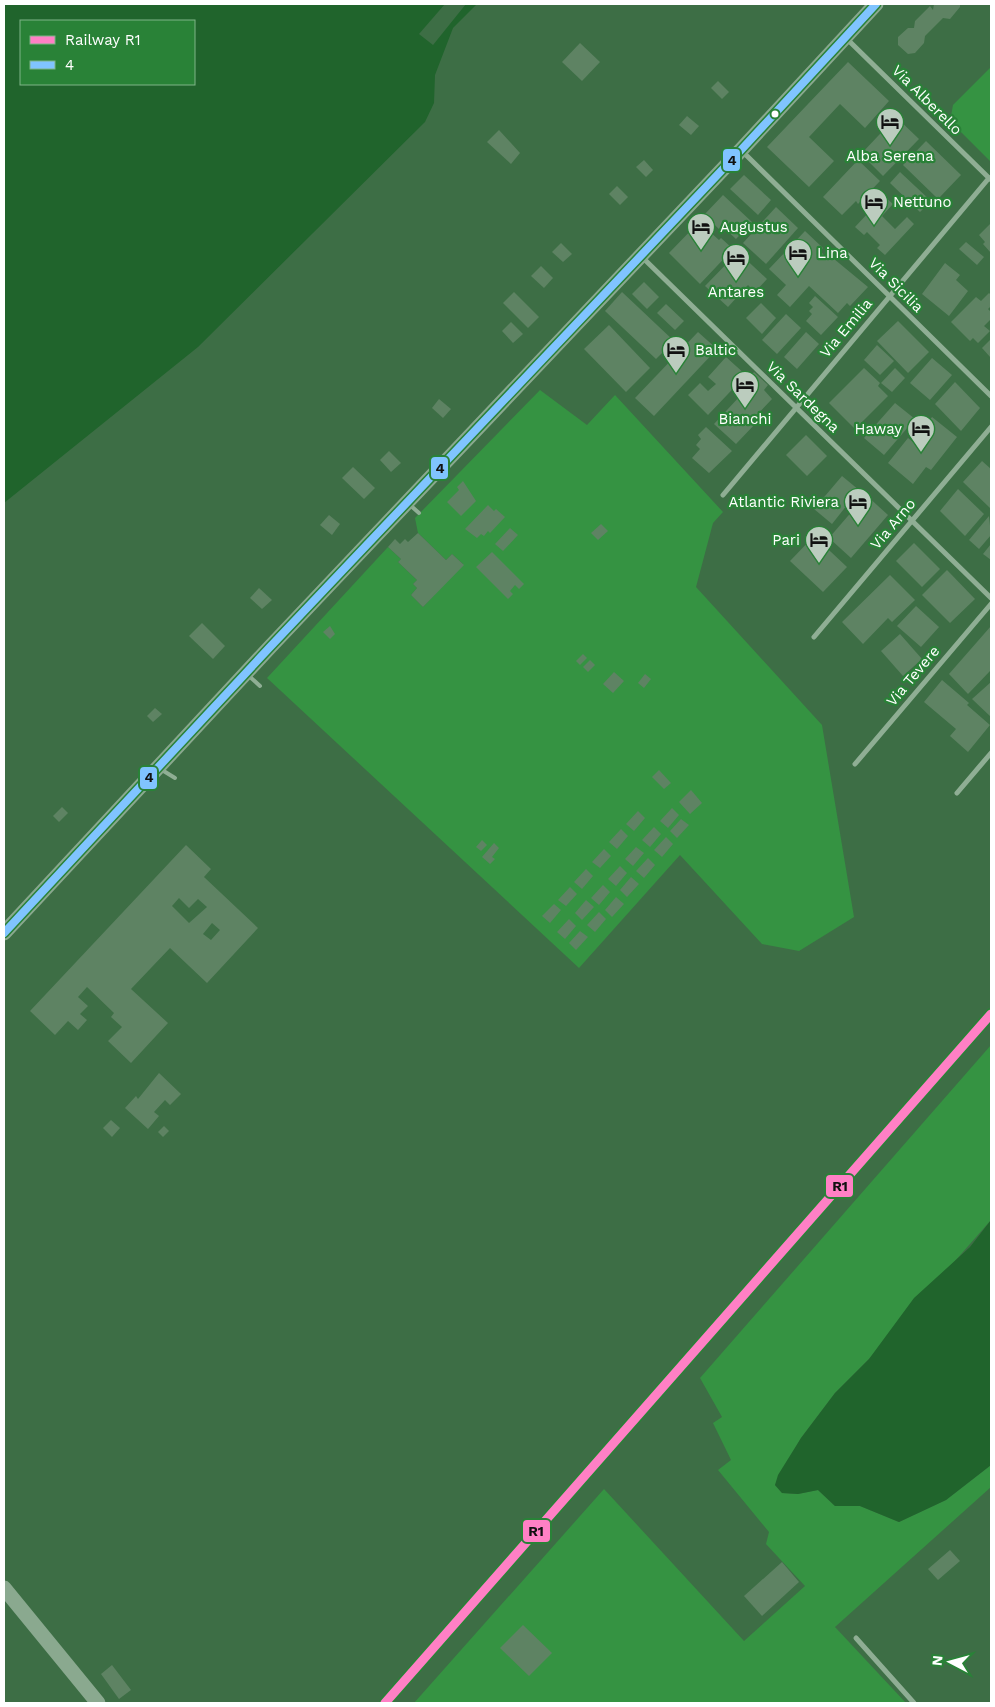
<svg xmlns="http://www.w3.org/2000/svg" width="995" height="1707" font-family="'Work Sans',sans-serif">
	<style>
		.green { fill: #359342 }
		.water { fill: #20642c; fill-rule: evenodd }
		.pier { fill: #3d6e45 }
		.building { fill: #5e8363; fill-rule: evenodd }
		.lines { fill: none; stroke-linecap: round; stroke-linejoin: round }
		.lane { stroke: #8fae94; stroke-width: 4 }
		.street { stroke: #8fae94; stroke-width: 5 }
		.secondary { stroke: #8aa98f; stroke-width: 15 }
		.bus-1-casing { stroke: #298237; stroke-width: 11 }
		.bus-1 { stroke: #80c4ff; stroke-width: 8 }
		.rail-1-casing { stroke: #298237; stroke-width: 12 }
		.rail-1 { stroke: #ff80c5; stroke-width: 9 }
		.bus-dot { fill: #fff; stroke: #298237; stroke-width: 2 }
		.labels { text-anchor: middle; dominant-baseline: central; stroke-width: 4.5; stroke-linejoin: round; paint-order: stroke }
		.street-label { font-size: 15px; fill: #fff; stroke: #298237 }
		.poi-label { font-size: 15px; fill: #fff; stroke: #298237; text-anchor: start }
		.line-badge { stroke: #298237; stroke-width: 2 }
		.pale-badge-label { font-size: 14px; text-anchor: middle; font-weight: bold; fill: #111 }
	</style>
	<rect width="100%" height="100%" fill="#3d6e45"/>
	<g class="green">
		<path d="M991,67V162L950,121L953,105Z"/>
		<path d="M540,390L587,425L615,395L723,512L713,523L696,587L822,725L854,917L799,951L762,944L680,855L579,968L267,678L388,547L401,559L398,562L417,580L413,584L417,588L411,595L423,607L463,564L452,554L446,560L418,533L415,518Z"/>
		<path d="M991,1045V1220L869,1359L835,1393L801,1438L775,1485L782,1493L798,1494L818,1490L835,1506H860L899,1522L946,1500L991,1465V1487L835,1627L906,1703H414L604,1489L744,1641L805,1586L766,1544L769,1532L718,1470L731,1460L713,1423L722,1417L700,1378Z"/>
	</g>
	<g class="water">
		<path d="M4,4H477L453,28L435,75L434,103L425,122L198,347L4,503ZM21,21H194V84H21Z"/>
		<path d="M991,1220V1465L946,1500L899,1522L860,1506H835L818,1490L798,1494L782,1493L775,1485L778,1475L801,1438L835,1393L869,1359L914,1298L970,1247Z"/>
	</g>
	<path class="pier" d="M445,4H466L433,45L419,34Z"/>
	<g class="building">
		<path d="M934,4H960V7L950,19L943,18L925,36L924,43L915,53L908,54L898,45V37L908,28H914L915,21L930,6L933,10Z"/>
		<path d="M580,43L600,62L582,81L562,62Z"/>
		<path d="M848,62L889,101L865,128L840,104L809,137L834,161L809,187L767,147Z"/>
		<path d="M718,81L729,92L722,99L711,88Z"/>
		<path d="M687,116L699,126L691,135L679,125Z"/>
		<path d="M896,117L919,139L883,176L861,154Z"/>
		<path d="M499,130L520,153L511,164L487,142Z"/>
		<path d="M926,141L961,175L938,199L903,165Z"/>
		<path d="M644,160L653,170L646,177L636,167Z"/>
		<path d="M858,160L880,181L858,204L856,201L842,215L823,197Z"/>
		<path d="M900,172L931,201L920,212L890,183Z"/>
		<path d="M744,175L771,200L758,215L730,189Z"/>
		<path d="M617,186L628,197L620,205L609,194Z"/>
		<path d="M723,195L752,222L736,239L722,226L719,229L704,215Z"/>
		<path d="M884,196L893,204L882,216L895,229L907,217L914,224L885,255L877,248L880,245L867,232L864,235L855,227Z"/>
		<path d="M776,207L798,228L766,264L743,243Z"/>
		<path d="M699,222L719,240L721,238L733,249L700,284L669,253Z"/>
		<path d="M991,223V253L983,244L985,242L979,235Z"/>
		<path d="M805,231L823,248L820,251L825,256L828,254L868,287L850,306L847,303L838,313L809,286L790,307L777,295L786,285L769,269Z"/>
		<path d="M966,242L984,257L977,265L959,249Z"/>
		<path d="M561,243L572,254L563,262L552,252Z"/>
		<path d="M738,252L767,279L755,292L748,285L728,307L705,286Z"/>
		<path d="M945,263L960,275L956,280L968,291L949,316L922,294Z"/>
		<path d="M541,266L553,278L544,288L531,276Z"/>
		<path d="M644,282L659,297L647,309L632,294Z"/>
		<path d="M514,292L539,317L528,328L503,303Z"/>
		<path d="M622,292L674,341L656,359L605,311Z"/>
		<path d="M989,293L991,295V306L988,309L991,312V319L984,326L990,331L978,343L973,338L970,341L951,322L976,297L981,301Z"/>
		<path d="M815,296L838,317L821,335L806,321L812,314L809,311L813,307L809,303Z"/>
		<path d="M761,303L776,318L762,334L746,318Z"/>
		<path d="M666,304L684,321L675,330L657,313Z"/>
		<path d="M786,314L801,328L777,354L762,340Z"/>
		<path d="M898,321L929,352L908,373L877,341Z"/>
		<path d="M511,322L523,334L513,343L502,331Z"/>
		<path d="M609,325L650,368L626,392L584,349Z"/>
		<path d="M698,332L717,349L654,416L635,398Z"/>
		<path d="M806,332L819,344L797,369L784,357Z"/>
		<path d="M991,339V358L982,348Z"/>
		<path d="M877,345L894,361L880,375L864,360Z"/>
		<path d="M726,357L746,375L708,415L688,395L700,383L708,391L716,384L708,377Z"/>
		<path d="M932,358L952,375L930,400L910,383Z"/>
		<path d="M864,368L880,383L878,386L888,396L855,429L829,403Z"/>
		<path d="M895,368L905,378L892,392L881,383Z"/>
		<path d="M754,372L768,385L764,390L772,399L752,420L755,424L736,444L714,424L753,382L749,378Z"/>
		<path d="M955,382L980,408L961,431L935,404Z"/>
		<path d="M439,399L451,409L443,418L432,408Z"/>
		<path d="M895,403L915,419L884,455L864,438Z"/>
		<path d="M932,417L957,437L931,470L926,467L913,484L888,463L908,438L913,442Z"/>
		<path d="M706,427L732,451L709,473L692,458L700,449L696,445L701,439L698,435Z"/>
		<path d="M806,435L827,456L807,476L786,455Z"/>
		<path d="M389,451L401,463L391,472L380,460Z"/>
		<path d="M982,461L991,469L990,508L963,482Z"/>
		<path d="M353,467L375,488L364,499L342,478Z"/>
		<path d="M842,476L859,490L832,524L814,509Z"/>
		<path d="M463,481L476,501L461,516L447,502L459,490L457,487Z"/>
		<path d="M958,489L984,514L965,536L940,511Z"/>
		<path d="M866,495L888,515L851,558L829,538Z"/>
		<path d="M488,505L494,511L496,509L505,517L490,533L488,531L484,536L481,534L477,538L465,529Z"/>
		<path d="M329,515L340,524L332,535L320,525Z"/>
		<path d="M989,516L991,535L979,549L969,540Z"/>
		<path d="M601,524L608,531L598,540L591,533Z"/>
		<path d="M510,528L518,535L503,551L495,544Z"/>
		<path d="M418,533L446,560L452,554L464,565L423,607L411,595L417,588L413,584L417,580L398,562L401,559L388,547L395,539L400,544L405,539L408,542Z"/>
		<path d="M814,536L847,567L823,592L790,561Z"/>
		<path d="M914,543L940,569L922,587L896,561Z"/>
		<path d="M991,544V560L983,554Z"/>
		<path d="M492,552L524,584L519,589L515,585L510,591L513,594L508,599L476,567Z"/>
		<path d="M947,570L975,599L950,623L922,595Z"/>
		<path d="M890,575L915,600L892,622L888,618L863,644L842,622Z"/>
		<path d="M259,588L272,600L262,609L250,598Z"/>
		<path d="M916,606L939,627L921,647L897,626Z"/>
		<path d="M202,623L225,646L213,659L189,636Z"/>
		<path d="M330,626L335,634L330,639L323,632Z"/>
		<path d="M991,626V670L968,694L949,674Z"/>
		<path d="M900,634L922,659L903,676L881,651Z"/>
		<path d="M583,654L587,658L580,665L576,661Z"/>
		<path d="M590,660L595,665L588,672L583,667Z"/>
		<path d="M614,672L624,681L613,693L603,684Z"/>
		<path d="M645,674L651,679L644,688L638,683Z"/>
		<path d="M942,680L969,703L967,705L990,725L968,752L950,736L956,729L924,702Z"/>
		<path d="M991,682V717L972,699Z"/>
		<path d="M155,708L162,714L153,722L147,716Z"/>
		<path d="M659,770L671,783L664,789L652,777Z"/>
		<path d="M691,790L702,803L690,814L679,802Z"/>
		<path d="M62,807L68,813L59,822L53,816Z"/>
		<path d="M672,808L679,815L668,828L660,821Z"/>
		<path d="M638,811L645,818L634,831L626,824Z"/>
		<path d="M681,819L689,825L677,838L670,831Z"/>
		<path d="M654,827L661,834L650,847L642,840Z"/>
		<path d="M621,829L628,836L617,849L609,842Z"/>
		<path d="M666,837L673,844L662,857L654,850Z"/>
		<path d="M482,840L487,845L481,851L476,847Z"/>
		<path d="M494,843L499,848L492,857L495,859L490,864L482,857Z"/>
		<path d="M186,845L211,869L204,877L258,928L207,983L170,948L131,989L168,1023L131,1063L108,1041L122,1027L111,1017L114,1013L87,987L78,997L88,1006L80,1014L87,1020L78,1030L68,1021L55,1035L30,1011ZM179,898L189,908L198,899L207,907L189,923L172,906ZM212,923L220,930L211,940L203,934Z"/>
		<path d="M636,847L644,853L633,866L625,859Z"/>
		<path d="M604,849L611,856L600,868L592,862Z"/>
		<path d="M648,858L655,865L644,878L636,871Z"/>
		<path d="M620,866L627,873L616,886L608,879Z"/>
		<path d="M586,869L593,876L582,889L574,882Z"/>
		<path d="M631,877L639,884L627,897L620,890Z"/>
		<path d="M603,885L610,892L599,905L591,898Z"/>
		<path d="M570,887L577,894L566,906L558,900Z"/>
		<path d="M616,897L624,904L612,917L605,910Z"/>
		<path d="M586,900L594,907L582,920L575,913Z"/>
		<path d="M554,904L561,910L550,923L542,916Z"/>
		<path d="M599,912L606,919L595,932L587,925Z"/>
		<path d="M569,919L576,926L565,939L557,932Z"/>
		<path d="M580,931L588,937L576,950L569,943Z"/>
		<path d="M159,1073L181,1094L170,1105L165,1100L154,1112L159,1116L148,1129L125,1108L136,1096L138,1099Z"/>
		<path d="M111,1120L120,1128L112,1137L103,1128Z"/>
		<path d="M164,1126L169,1131L163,1137L158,1132Z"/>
		<path d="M950,1550L960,1561L938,1580L928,1569Z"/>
		<path d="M782,1562L799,1582L762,1616L744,1596Z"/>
		<path d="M523,1625L552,1653L529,1676L500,1648Z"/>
		<path d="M112,1665L131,1690L119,1699L101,1674Z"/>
	</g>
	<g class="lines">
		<g class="lane">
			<path d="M410,505L419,513"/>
			<path d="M249,676L260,686"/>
			<path d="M162,770L175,778"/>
		</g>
		<g class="street">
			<path d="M846,38L990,179"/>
			<path d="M742,151L991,396"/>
			<path d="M643,258L991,598"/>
			<path d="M723,495L989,178"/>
			<path d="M814,637L991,427"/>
			<path d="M855,764L991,604"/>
			<path d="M957,793L991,753"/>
			<path d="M856,1638L914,1703"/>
		</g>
		<g class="secondary">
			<path d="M4,933L270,647L741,150L876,4"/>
			<path d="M4,1588L98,1703"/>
		</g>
		<defs>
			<path id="bus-1" d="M4,933L270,647L741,150L876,4"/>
		</defs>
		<use href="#bus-1" class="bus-1-casing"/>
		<use href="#bus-1" class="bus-1"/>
		<defs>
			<path id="rail-1" d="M385,1703L991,1014"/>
		</defs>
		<use href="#rail-1" class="rail-1-casing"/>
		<use href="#rail-1" class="rail-1"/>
	</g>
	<defs>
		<symbol id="hotel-pin" viewBox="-11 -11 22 30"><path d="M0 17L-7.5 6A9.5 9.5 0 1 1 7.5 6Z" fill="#bbccbe" stroke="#298237"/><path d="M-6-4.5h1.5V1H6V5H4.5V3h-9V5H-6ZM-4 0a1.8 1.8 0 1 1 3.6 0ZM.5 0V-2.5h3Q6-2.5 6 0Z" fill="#111"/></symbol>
	</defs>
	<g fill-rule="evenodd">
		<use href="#hotel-pin" x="874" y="106" width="32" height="43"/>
		<use href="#hotel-pin" x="858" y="186" width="32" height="43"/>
		<use href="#hotel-pin" x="685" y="211" width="32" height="43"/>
		<use href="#hotel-pin" x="782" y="237" width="32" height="43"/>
		<use href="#hotel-pin" x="720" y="242" width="32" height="43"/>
		<use href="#hotel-pin" x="660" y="334" width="32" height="43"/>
		<use href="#hotel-pin" x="729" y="369" width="32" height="43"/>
		<use href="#hotel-pin" x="905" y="413" width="32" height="43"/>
		<use href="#hotel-pin" x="842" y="486" width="32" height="43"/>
		<use href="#hotel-pin" x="803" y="524" width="32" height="43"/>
	</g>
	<circle class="bus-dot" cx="775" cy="114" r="4.5"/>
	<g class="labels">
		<g class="street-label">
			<text transform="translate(927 100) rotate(45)">Via Alberello</text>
			<text transform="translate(896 285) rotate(45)">Via Sicilia</text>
			<text transform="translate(846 328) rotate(-50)">Via Emilia</text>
			<text transform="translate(803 397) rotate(44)">Via Sardegna</text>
			<text transform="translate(893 524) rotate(-50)">Via Arno</text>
			<text transform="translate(913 676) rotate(-50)">Via Tevere</text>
		</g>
		<g class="poi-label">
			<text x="890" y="156" text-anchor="middle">Alba Serena</text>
			<text x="893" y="202">Nettuno</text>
			<text x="720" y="227">Augustus</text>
			<text x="817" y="253">Lina</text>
			<text x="736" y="292" text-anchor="middle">Antares</text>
			<text x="695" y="350">Baltic</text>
			<text x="745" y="419" text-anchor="middle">Bianchi</text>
			<text x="902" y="429" text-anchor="end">Haway</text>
			<text x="839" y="502" text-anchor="end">Atlantic Riviera</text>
			<text x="800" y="540" text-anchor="end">Pari</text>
		</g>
	</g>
	<g class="line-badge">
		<rect x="722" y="148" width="19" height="24" rx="5" fill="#80c4ff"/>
		<rect x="430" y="456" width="19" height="24" rx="5" fill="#80c4ff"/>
		<rect x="139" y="766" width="19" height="24" rx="5" fill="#80c4ff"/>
		<rect x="825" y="1174" width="29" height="24" rx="5" fill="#ff80c5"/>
		<rect x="522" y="1519" width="29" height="24" rx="5" fill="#ff80c5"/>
	</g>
	<g class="pale-badge-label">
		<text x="732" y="165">4</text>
		<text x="440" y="473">4</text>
		<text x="149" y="782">4</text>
		<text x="840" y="1191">R1</text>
		<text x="536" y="1536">R1</text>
	</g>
	<rect width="995" height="1707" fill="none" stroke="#ffffff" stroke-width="10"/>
	<rect x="20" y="20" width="175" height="65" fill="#298237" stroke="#7fb487"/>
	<rect x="30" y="36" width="25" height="8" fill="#ff80c5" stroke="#7fb487"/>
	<text x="65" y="45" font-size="15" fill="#ffffff">Railway R1</text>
	<rect x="30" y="61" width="25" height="8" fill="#80c4ff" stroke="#7fb487"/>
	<text x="65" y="70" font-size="15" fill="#ffffff">4</text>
	<g transform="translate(950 1662) rotate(276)" stroke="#298237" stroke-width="4" paint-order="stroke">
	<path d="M0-4L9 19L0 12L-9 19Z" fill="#ffffff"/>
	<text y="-8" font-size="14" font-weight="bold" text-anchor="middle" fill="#ffffff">N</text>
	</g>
</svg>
